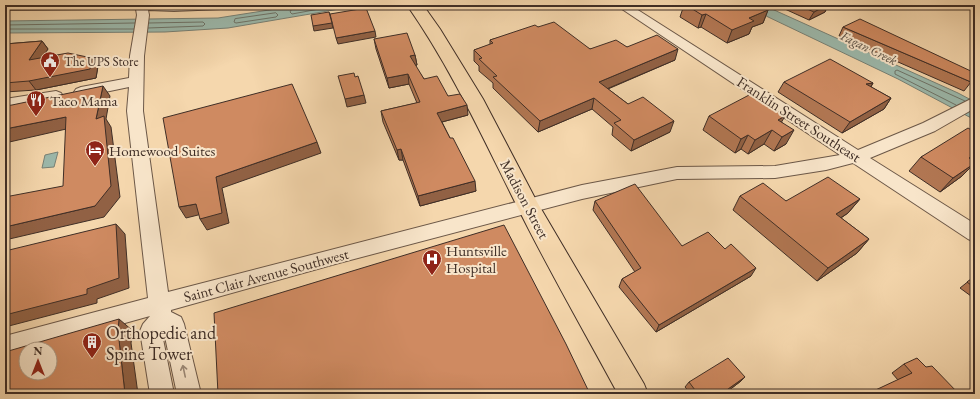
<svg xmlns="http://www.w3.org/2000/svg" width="980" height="399" font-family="'EB Garamond',serif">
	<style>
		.water { fill: #9cb9ac; stroke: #778176 }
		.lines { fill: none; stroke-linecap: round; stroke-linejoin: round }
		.shore { stroke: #6e7469; stroke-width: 1 }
		.minor-casing { stroke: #6c5848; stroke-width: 2 }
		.major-casing { stroke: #3f2e26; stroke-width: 2 }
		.minor { fill: #f8e5ca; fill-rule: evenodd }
		.major { fill: #f5d7ad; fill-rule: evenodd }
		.wall { fill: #b27753; stroke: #3f2e26 }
		.shaded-wall { fill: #916144; stroke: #3f2e26 }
		.building { fill: #cf8a61; stroke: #3f2e26; fill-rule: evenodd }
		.oneway { stroke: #9c8a78 }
		.labels { text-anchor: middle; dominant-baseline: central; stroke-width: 4; stroke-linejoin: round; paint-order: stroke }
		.far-water-label { font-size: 13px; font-style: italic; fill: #524a41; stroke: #f8e5ca }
		.far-poi-label { font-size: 13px; fill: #3f2e26; stroke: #f8e5ca; text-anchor: start }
		.poi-label { font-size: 15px; fill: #3f2e26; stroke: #f8e5ca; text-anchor: start }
		.street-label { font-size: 15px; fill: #3f2e26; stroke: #f8e5ca }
		.near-poi-label { font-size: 18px; fill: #3f2e26; stroke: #f8e5ca; text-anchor: start }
	</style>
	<rect width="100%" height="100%" fill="#f5d7ad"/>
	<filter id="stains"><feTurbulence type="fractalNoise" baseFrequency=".005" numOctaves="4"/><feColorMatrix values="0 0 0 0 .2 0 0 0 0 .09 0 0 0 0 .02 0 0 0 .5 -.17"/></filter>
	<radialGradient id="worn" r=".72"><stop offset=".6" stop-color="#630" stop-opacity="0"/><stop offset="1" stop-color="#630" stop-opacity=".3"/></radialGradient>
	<g class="water">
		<path d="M301,5H363L228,28L165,32L5,33V21L218,18Z"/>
		<path d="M743,5H763L958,93L975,102V120L898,79Z"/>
		<path d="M58,152L54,167L42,168L45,155Z"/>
	</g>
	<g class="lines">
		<g class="shore">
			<path d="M294,5L290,12L292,14L341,5"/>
			<path d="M276,13L278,15L276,17L236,23L234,22L235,19Z"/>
			<path d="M5,25L135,23"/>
			<path d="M148,28L203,26L205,24L203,22L149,23"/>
			<path d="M5,29H134"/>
			<path d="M956,105L895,74V71L897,70L965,101"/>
		</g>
		<defs>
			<g id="minor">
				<path d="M5,5H227L225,8L221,9L174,11L148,10L149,15L144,56L143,111L168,292L582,185L677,167L775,166L840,155L616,5H630L858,150L923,123L975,97V108L935,131L870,158L975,224V242L968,239L853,163L826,170L775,178L677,179L582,199L339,263L171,310V312L181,317L184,324L201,394H177L164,332L162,334L174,394H150L140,331L143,324L150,316L32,349H26V351L5,356V336L148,298L127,111L129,87L81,97L76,95L74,92L76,89L81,87L129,78L130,56L137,15L136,9L115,8L113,5L111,8L107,9L5,10Z"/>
				<path d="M56,91L61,93L63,96L61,99L5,109V99Z"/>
			</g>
			<path id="major" d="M407,5H423L440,29L483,99L537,202L644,384L648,394H618C584,331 548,269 516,204C482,136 451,68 407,5Z"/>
		</defs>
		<use href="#minor" class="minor-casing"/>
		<use href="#major" class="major-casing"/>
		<use href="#minor" class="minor"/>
		<use href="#major" class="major"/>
	</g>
	<g class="wall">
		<path d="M684,5H732L734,6L768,10L763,23L752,27L749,34L727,43L701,27L698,28L680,17Z"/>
		<path d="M776,5H828L825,12L809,20Z"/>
		<path d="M538,27L590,49L627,47L675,60L608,89L628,104L670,132L631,151L612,135L613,127L592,109L538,132L493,88V83L479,71V66L474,61V50L490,45V40Z"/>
		<path d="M843,27L971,82L964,91L839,36Z"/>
		<path d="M374,39L415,55L417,65L415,66L424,79L448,96L468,115L442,122L476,191L420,206L403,160H399L383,122L381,111L417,103L409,84L389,88L376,49Z"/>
		<path d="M42,41L48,49L42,57L92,58L98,66L96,78L36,90L5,92V44Z"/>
		<path d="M784,82L873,83L871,87L891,98L884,109L842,133L778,92Z"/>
		<path d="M709,116L782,122L786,144L774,151L764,144L748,154L741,149L735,153L703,130Z"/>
		<path d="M975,132V161H974L975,163L962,176L940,192L909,171L921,157Z"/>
		<path d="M740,196L786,201L860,199L848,213L841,218L869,239L857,253L817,281L733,210Z"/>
		<path d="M595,201L682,246L751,276L656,332L619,287L622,279L635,272L593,210Z"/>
		<path d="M975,276V299L960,288Z"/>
		<path d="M904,364L926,367L898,380L892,373Z"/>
		<path d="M741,381L724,394H691L685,387L689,382Z"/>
	</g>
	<g class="shaded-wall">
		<path d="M827,5H828L825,12L809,20L814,12Z"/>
		<path d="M768,10L763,23L752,27L749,34L727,43L732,30L749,18Z"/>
		<path d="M329,12L333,28L314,31L313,26Z"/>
		<path d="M706,14L701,27L698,28L702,15Z"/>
		<path d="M375,31L376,37L338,44L336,38Z"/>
		<path d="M42,41L48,49L35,68L29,60Z"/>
		<path d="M678,49L675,60L597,93L599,82Z"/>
		<path d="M415,55L417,65L411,66L410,56Z"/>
		<path d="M92,58L98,66L96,78L36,90L29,81Z"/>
		<path d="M408,74L409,84L389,88L387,78Z"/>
		<path d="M873,83L866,94V84Z"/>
		<path d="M103,86L110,96L106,119L111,127L120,197L104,217L5,240V227L95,206L96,119Z"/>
		<path d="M364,95L366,103L347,107L345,99Z"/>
		<path d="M594,98L592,109L538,132L540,121Z"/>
		<path d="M891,98L884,109L842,133L850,122Z"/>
		<path d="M467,105L468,115L438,123L437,113Z"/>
		<path d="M785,116L777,130L778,120Z"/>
		<path d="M66,117L75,127L5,143V129Z"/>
		<path d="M674,121L670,132L631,151L634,140Z"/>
		<path d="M772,130L764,144L748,154L755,140Z"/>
		<path d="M794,130L786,144L774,151L782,137Z"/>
		<path d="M748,135L741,149L735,153L741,139Z"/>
		<path d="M317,142L321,153L222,188L229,223L207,230L200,219L216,177Z"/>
		<path d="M401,149L403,160H399L397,150Z"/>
		<path d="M975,154V161L955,172L969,158Z"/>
		<path d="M975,163L962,176L940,192L953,178Z"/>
		<path d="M475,181L476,191L420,206L418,196Z"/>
		<path d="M860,199L848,213L825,228L836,214Z"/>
		<path d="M196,204L202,214L186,218L179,207Z"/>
		<path d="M116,224L125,234L129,288L97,299V303L5,327V315L87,289Z"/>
		<path d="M869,239L857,253L817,281L828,268Z"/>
		<path d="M756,268L751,276L656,332L659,325Z"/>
		<path d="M119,319L133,331L131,343L138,394H125L118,331Z"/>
		<path d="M745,377L741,381L724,394H721Z"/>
	</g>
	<g class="building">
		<path d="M686,5H732L734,6L736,5H759L768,10L749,18L754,21L732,30L706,14L702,15Z"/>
		<path d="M798,5H827L814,12Z"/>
		<path d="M366,8L375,31L336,38L330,14Z"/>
		<path d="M329,12L332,23L313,26L311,15Z"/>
		<path d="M860,19L975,73L971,82L843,27Z"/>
		<path d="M554,22L590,49L616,40L627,47L657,35L678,49L599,82L628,104L643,97L674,121L634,140L614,123L621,120L594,98L540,121L493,77L497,76L479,59L482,58L474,50L493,43L490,40L535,25L538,27Z"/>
		<path d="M407,33L415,55L410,56L424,79L437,76L448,96L460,94L467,105L437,113L450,138H453L475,181L418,196L401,149L397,150L381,111L420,102L408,74L387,78L374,39Z"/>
		<path d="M42,41L29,60L68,53L92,58L90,69L29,81L5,83V44Z"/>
		<path d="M830,59L873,83L866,84L891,98L850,122L784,82Z"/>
		<path d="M354,73L355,77L358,76L364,95L345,99L338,76Z"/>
		<path d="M292,84L317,142L216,177L222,213L200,219L196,204L179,207L163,118Z"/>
		<path d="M103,86L96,119L104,116L111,186L95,206L5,227V197L63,186L66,117L5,129V106L12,105Z"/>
		<path d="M751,94L785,116L778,120L794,130L782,137L772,130L755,140L748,135L741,139L709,116Z"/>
		<path d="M968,128L975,132V154L969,158L975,162V163L953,178L921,157Z"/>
		<path d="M828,177L860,199L836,214L869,239L828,268L740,196L763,183L786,201Z"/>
		<path d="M635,184L682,246L708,232L725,249L731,244L756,268L659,325L622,279L641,268L595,201Z"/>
		<path d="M116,224L119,278L87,289V294L5,315V251Z"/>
		<path d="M504,225L566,344L590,394H218L214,313Z"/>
		<path d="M975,276V288L967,282Z"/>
		<path d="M119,319L118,331L125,394H5V352ZM26,349H50V373H26Z"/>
		<path d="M728,358L745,377L721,394H698L689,382Z"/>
		<path d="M917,358L926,367L932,366L959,394H867L912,373L904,364Z"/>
	</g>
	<defs><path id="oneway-shaft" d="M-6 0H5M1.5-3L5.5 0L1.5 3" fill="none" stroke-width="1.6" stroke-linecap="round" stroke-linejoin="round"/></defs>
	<use class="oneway" href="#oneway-shaft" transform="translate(184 371) rotate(-102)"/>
	<defs>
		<symbol id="civic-pin" viewBox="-11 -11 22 30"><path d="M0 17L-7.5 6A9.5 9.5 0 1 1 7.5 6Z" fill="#8f2418" stroke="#f8e5ca"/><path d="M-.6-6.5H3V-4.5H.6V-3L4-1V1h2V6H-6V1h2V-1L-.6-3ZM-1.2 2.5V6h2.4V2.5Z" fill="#fff"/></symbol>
		<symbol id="restaurant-pin" viewBox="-11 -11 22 30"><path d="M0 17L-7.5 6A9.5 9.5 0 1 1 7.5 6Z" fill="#8f2418" stroke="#f8e5ca"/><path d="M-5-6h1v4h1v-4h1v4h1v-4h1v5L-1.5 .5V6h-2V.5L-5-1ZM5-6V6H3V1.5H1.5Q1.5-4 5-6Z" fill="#fff"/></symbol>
		<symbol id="hotel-pin" viewBox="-11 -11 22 30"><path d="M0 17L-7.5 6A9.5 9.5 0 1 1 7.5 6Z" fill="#8f2418" stroke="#f8e5ca"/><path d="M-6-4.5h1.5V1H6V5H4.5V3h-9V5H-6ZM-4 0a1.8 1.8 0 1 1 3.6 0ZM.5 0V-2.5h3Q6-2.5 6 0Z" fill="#fff"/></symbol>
		<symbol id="hospital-pin" viewBox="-11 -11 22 30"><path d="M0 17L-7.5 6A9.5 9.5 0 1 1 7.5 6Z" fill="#8f2418" stroke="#f8e5ca"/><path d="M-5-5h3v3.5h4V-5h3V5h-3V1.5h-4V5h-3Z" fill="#fff"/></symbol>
		<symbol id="building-pin" viewBox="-11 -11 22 30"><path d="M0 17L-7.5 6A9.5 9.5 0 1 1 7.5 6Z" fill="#8f2418" stroke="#f8e5ca"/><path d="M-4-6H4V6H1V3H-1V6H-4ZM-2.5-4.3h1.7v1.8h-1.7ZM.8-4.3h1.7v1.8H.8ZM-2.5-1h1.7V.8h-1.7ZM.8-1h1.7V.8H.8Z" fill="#fff"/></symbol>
	</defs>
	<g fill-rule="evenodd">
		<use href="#civic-pin" x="39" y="50" width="22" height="30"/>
		<use href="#restaurant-pin" x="25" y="89" width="22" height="30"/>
		<use href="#hotel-pin" x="84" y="139" width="22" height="30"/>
		<use href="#hospital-pin" x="421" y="248" width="22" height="30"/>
		<use href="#building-pin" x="81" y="331" width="22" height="30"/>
	</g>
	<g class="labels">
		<g class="far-water-label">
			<text transform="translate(869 48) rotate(26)">Fagan Creek</text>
		</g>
		<g class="far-poi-label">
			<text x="64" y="61">The UPS Store</text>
		</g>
		<g class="poi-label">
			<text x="50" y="100">Taco Mama</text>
			<text x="109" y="150">Homewood Suites</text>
			<text x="446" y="250">Huntsville<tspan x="446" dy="17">Hospital</tspan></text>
		</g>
		<g class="street-label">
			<text transform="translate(799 119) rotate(33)">Franklin Street Southeast</text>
			<text transform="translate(525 199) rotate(62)">Madison Street</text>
			<text transform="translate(266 275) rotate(-15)">Saint Clair Avenue Southwest</text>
		</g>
		<g class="near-poi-label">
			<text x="106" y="332">Orthopedic and<tspan x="106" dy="21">Spine Tower</tspan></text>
		</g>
	</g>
	<rect width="980" height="399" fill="none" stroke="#f5d7ad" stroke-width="20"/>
	<rect x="6" y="6" width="968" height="387" fill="none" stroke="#3f2e26" stroke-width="2"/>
	<rect x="10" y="10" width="960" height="379" fill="none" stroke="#3f2e26"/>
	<g transform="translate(38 361)"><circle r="19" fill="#f8e5ca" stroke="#ae9c88"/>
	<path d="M0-3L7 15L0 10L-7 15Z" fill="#8f2418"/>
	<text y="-6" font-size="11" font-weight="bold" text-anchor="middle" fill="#3f2e26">N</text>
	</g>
	<rect width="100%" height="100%" filter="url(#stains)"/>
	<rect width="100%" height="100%" fill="url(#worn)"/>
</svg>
